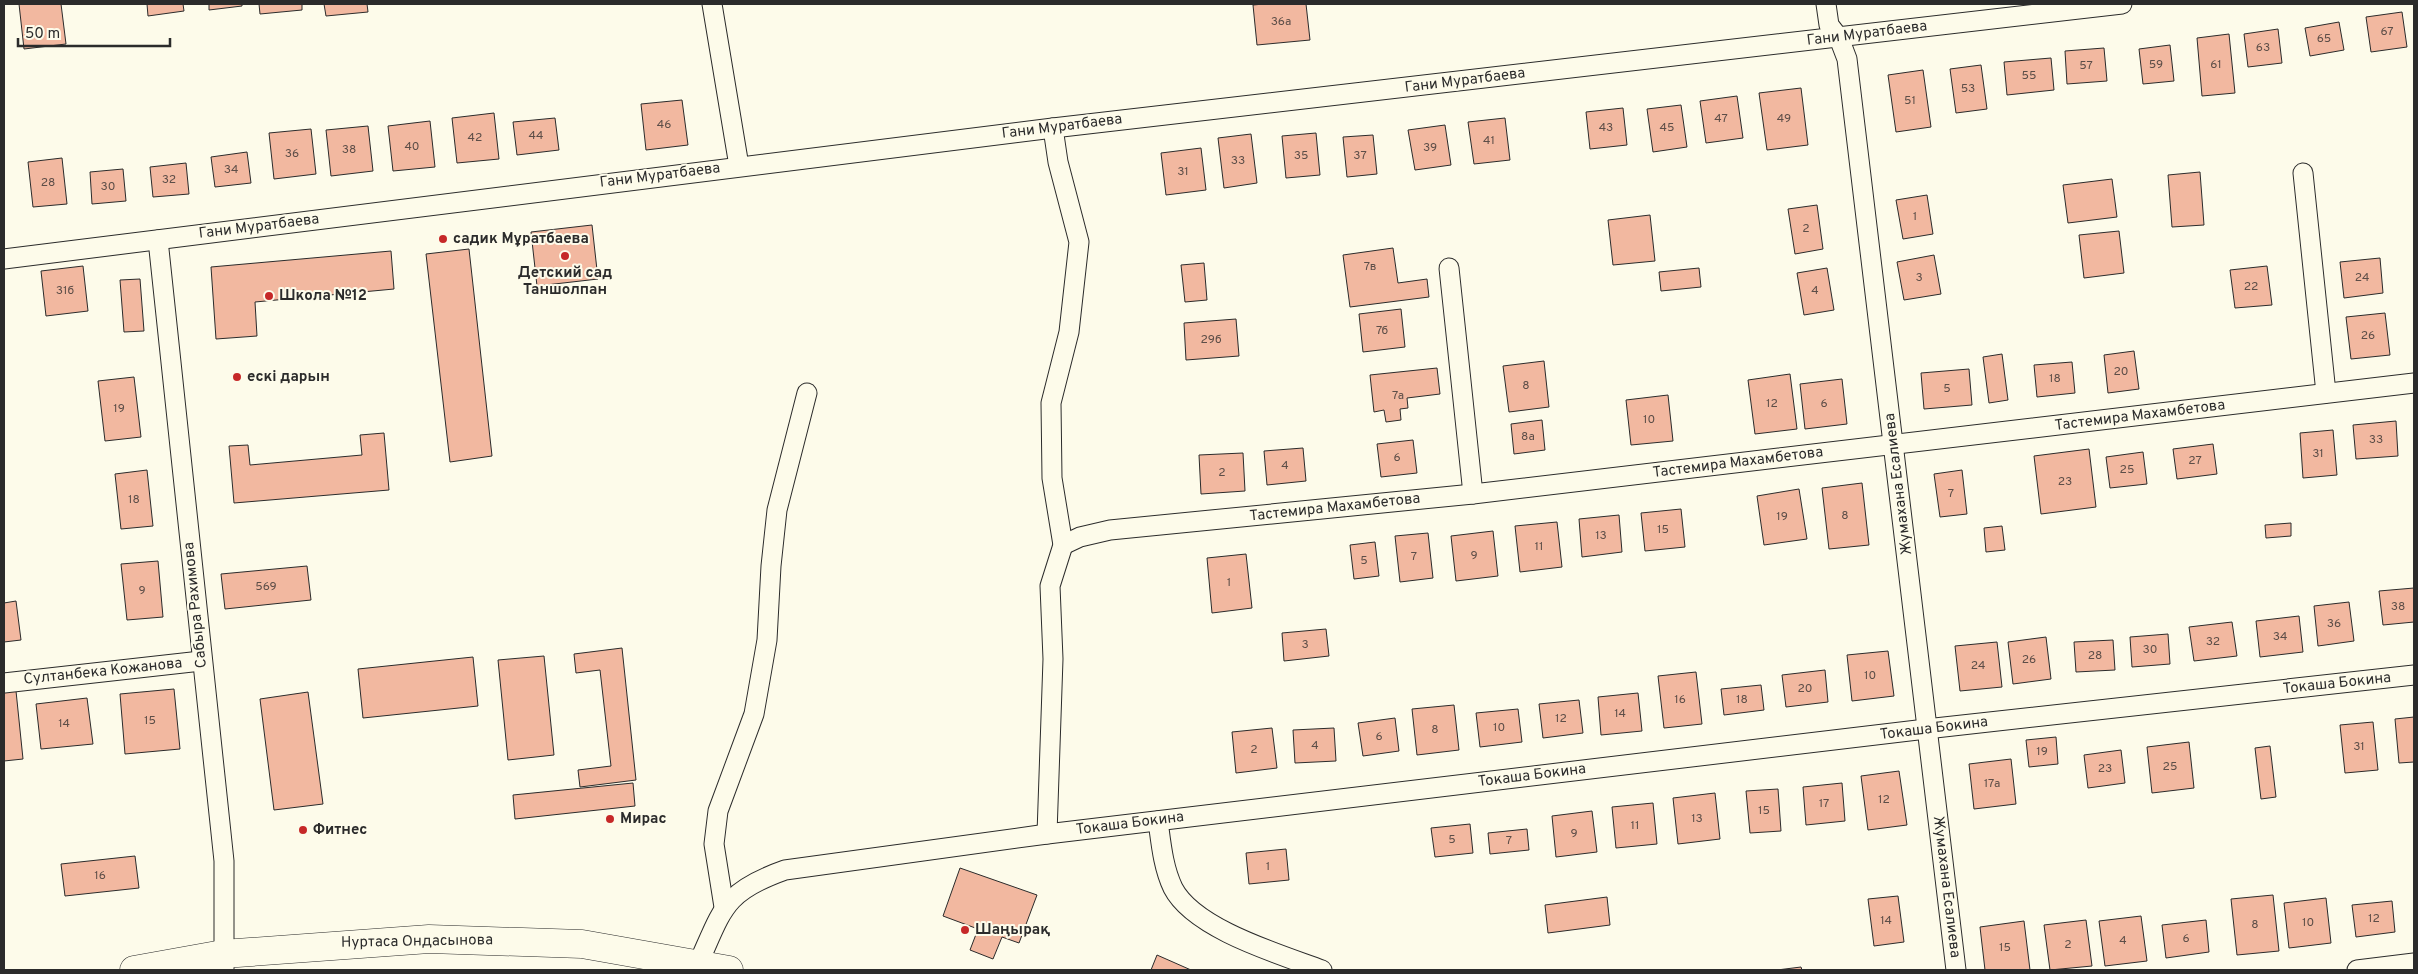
<svg xmlns="http://www.w3.org/2000/svg" width="2418" height="974" font-family="Overpass,sans-serif">
	<style>
		.building { fill: #f2b8a0; stroke: #2b2b2b }
		.lines { fill: none; stroke-linecap: round; stroke-linejoin: round }
		.minor-casing { stroke: #2b2b2b; stroke-width: 21 }
		.primary-casing { stroke: #2b2b2b; stroke-width: 29 }
		.minor { stroke: #fdfbea; stroke-width: 19 }
		.primary { stroke: #fdfbea; stroke-width: 28 }
		.poi-dot { fill: #c62828; stroke: #fdfbea; stroke-width: 2 }
		.labels { text-anchor: middle; dominant-baseline: central; stroke-width: 4; stroke-linejoin: round; paint-order: stroke }
		.number-label { font-size: 12px; fill: #5d4e48 }
		.street-label { font-size: 15px; fill: #2b2b2b; stroke: #fdfbea }
		.poi-label { font-size: 15px; font-weight: bold; fill: #2b2b2b; stroke: #fdfbea; text-anchor: start }
	</style>
	<rect width="100%" height="100%" fill="#fdfbea"/>
	<g class="building">
		<path d="M19,4H61L66,44L24,49Z"/>
		<path d="M147,4H183L184,11L148,16Z"/>
		<path d="M209,4H242V6L209,10Z"/>
		<path d="M259,4H302V10L260,14Z"/>
		<path d="M324,4H367L368,12L326,16Z"/>
		<path d="M1264,4H1306L1310,40L1257,45L1253,5Z"/>
		<path d="M2402,12L2407,47L2371,52L2366,17Z"/>
		<path d="M2339,22L2344,50L2310,56L2305,28Z"/>
		<path d="M2278,29L2282,63L2248,67L2244,34Z"/>
		<path d="M2229,34L2235,93L2202,96L2197,38Z"/>
		<path d="M2170,45L2174,81L2143,84L2139,49Z"/>
		<path d="M2104,48L2107,81L2067,84L2065,51Z"/>
		<path d="M2051,58L2054,90L2007,95L2004,62Z"/>
		<path d="M1981,65L1987,109L1956,113L1950,69Z"/>
		<path d="M1923,70L1931,127L1896,132L1888,75Z"/>
		<path d="M1801,88L1808,145L1767,150L1759,93Z"/>
		<path d="M1737,96L1743,138L1706,143L1700,101Z"/>
		<path d="M682,100L688,145L646,150L641,104Z"/>
		<path d="M1681,105L1687,147L1653,152L1647,109Z"/>
		<path d="M1623,108L1627,145L1590,149L1586,112Z"/>
		<path d="M494,113L499,159L457,163L452,118Z"/>
		<path d="M555,118L559,150L517,155L513,122Z"/>
		<path d="M1505,118L1510,160L1474,164L1468,122Z"/>
		<path d="M430,121L435,167L393,171L388,126Z"/>
		<path d="M1445,125L1451,165L1415,170L1408,130Z"/>
		<path d="M368,126L373,171L331,176L326,130Z"/>
		<path d="M311,129L316,174L274,179L269,133Z"/>
		<path d="M1316,133L1320,175L1286,178L1282,136Z"/>
		<path d="M1251,134L1257,183L1224,188L1218,138Z"/>
		<path d="M1373,135L1377,174L1347,177L1343,137Z"/>
		<path d="M1201,148L1206,190L1166,195L1161,153Z"/>
		<path d="M247,152L251,183L215,187L211,157Z"/>
		<path d="M62,158L67,204L33,207L28,162Z"/>
		<path d="M186,163L189,194L153,197L150,167Z"/>
		<path d="M123,169L126,201L92,204L90,172Z"/>
		<path d="M2200,172L2204,225L2172,227L2168,175Z"/>
		<path d="M2112,179L2117,217L2068,223L2063,185Z"/>
		<path d="M1927,195L1933,234L1903,239L1896,200Z"/>
		<path d="M1817,205L1823,249L1795,254L1788,209Z"/>
		<path d="M1650,215L1655,261L1613,265L1608,220Z"/>
		<path d="M592,225L598,279L537,286L531,232Z"/>
		<path d="M2119,231L2124,273L2084,278L2079,235Z"/>
		<path d="M1393,248L1398,283L1427,279L1429,297L1350,307L1343,255Z"/>
		<path d="M469,249L492,456L450,462L426,254Z"/>
		<path d="M391,251L394,289L255,302L257,336L216,339L211,267Z"/>
		<path d="M1934,255L1941,294L1904,300L1897,262Z"/>
		<path d="M2380,258L2383,293L2344,298L2340,262Z"/>
		<path d="M1204,263L1207,300L1185,302L1181,265Z"/>
		<path d="M83,266L88,311L46,316L41,271Z"/>
		<path d="M2267,266L2272,305L2235,308L2230,270Z"/>
		<path d="M1699,268L1701,287L1661,291L1659,272Z"/>
		<path d="M1827,268L1834,310L1804,315L1797,273Z"/>
		<path d="M140,279L144,331L124,332L120,280Z"/>
		<path d="M1401,309L1405,347L1363,352L1359,314Z"/>
		<path d="M2385,313L2390,355L2351,359L2346,317Z"/>
		<path d="M1236,319L1239,356L1186,360L1184,323Z"/>
		<path d="M2134,351L2139,389L2108,393L2104,355Z"/>
		<path d="M2002,354L2008,400L1989,403L1983,357Z"/>
		<path d="M1544,361L1549,407L1509,412L1503,366Z"/>
		<path d="M2072,362L2075,393L2037,397L2034,365Z"/>
		<path d="M1437,368L1440,394L1407,398L1408,408L1400,409L1401,420L1386,422L1384,410L1374,412L1370,375Z"/>
		<path d="M1969,369L1972,405L1924,409L1921,373Z"/>
		<path d="M1790,374L1797,429L1755,434L1748,380Z"/>
		<path d="M134,377L141,437L105,441L98,381Z"/>
		<path d="M1842,379L1847,424L1805,429L1800,384Z"/>
		<path d="M1668,395L1673,441L1631,445L1626,400Z"/>
		<path d="M1542,420L1545,450L1514,454L1511,424Z"/>
		<path d="M2396,421L2398,456L2356,459L2353,425Z"/>
		<path d="M2333,430L2337,475L2303,478L2300,433Z"/>
		<path d="M384,433L389,490L234,503L229,446L248,445L250,465L362,455L360,435Z"/>
		<path d="M1413,440L1417,473L1381,477L1377,444Z"/>
		<path d="M2213,444L2217,474L2177,479L2173,449Z"/>
		<path d="M1303,448L1306,481L1267,485L1264,451Z"/>
		<path d="M2089,449L2096,507L2041,514L2034,456Z"/>
		<path d="M2143,452L2147,484L2110,488L2106,457Z"/>
		<path d="M1243,453L1245,491L1201,494L1199,455Z"/>
		<path d="M147,470L153,526L121,529L115,474Z"/>
		<path d="M1962,470L1967,514L1940,517L1934,474Z"/>
		<path d="M1862,483L1869,545L1829,549L1822,488Z"/>
		<path d="M1799,489L1807,539L1764,545L1757,496Z"/>
		<path d="M1681,509L1685,547L1645,551L1641,513Z"/>
		<path d="M1619,515L1622,552L1582,557L1579,519Z"/>
		<path d="M1557,522L1562,567L1520,572L1515,526Z"/>
		<path d="M2291,523V536L2266,538L2265,525Z"/>
		<path d="M2002,526L2005,550L1986,552L1984,528Z"/>
		<path d="M1493,531L1498,576L1456,581L1451,536Z"/>
		<path d="M1428,533L1433,578L1400,582L1395,536Z"/>
		<path d="M1375,542L1379,576L1354,579L1350,545Z"/>
		<path d="M1246,554L1252,608L1212,613L1207,558Z"/>
		<path d="M158,561L163,617L127,620L121,564Z"/>
		<path d="M307,566L311,600L225,609L221,574Z"/>
		<path d="M2414,588V622L2383,625L2379,591Z"/>
		<path d="M16,601L21,640L4,642V603Z"/>
		<path d="M2349,602L2354,641L2318,646L2314,606Z"/>
		<path d="M2299,616L2303,652L2260,657L2256,621Z"/>
		<path d="M2232,622L2237,656L2194,661L2189,627Z"/>
		<path d="M1326,629L1329,656L1284,661L1282,633Z"/>
		<path d="M2168,634L2170,664L2132,667L2130,637Z"/>
		<path d="M2046,637L2051,679L2013,684L2008,642Z"/>
		<path d="M2113,640L2115,670L2076,672L2074,642Z"/>
		<path d="M1997,642L2002,687L1960,691L1955,646Z"/>
		<path d="M622,648L636,780L580,787L578,770L611,766L600,670L576,673L574,654Z"/>
		<path d="M1888,651L1894,696L1852,701L1847,655Z"/>
		<path d="M544,656L554,755L508,760L498,660Z"/>
		<path d="M473,657L478,706L363,718L358,669Z"/>
		<path d="M1825,670L1828,702L1786,707L1782,675Z"/>
		<path d="M1696,672L1702,724L1664,728L1658,676Z"/>
		<path d="M1761,685L1764,710L1724,715L1721,689Z"/>
		<path d="M174,689L180,749L125,754L120,694Z"/>
		<path d="M16,691L23,759L4,761V692Z"/>
		<path d="M308,692L323,804L274,810L260,699Z"/>
		<path d="M1638,693L1642,731L1601,735L1598,697Z"/>
		<path d="M87,698L93,744L41,749L36,704Z"/>
		<path d="M1579,700L1583,733L1543,738L1539,704Z"/>
		<path d="M1454,705L1459,750L1417,755L1412,709Z"/>
		<path d="M1518,709L1522,742L1480,747L1476,713Z"/>
		<path d="M2414,717V762L2399,763L2395,719Z"/>
		<path d="M1395,718L1399,751L1363,756L1358,723Z"/>
		<path d="M2373,722L2378,770L2345,773L2340,725Z"/>
		<path d="M1272,728L1277,768L1236,773L1232,732Z"/>
		<path d="M1334,728L1336,761L1295,763L1293,730Z"/>
		<path d="M2056,737L2058,764L2029,767L2026,740Z"/>
		<path d="M2189,742L2194,788L2152,793L2147,747Z"/>
		<path d="M2270,746L2276,797L2261,799L2255,748Z"/>
		<path d="M2121,750L2125,783L2088,788L2084,755Z"/>
		<path d="M2011,759L2016,804L1974,809L1969,764Z"/>
		<path d="M1899,771L1907,825L1868,830L1861,776Z"/>
		<path d="M633,783L635,806L515,819L513,795Z"/>
		<path d="M1842,783L1845,821L1806,825L1803,787Z"/>
		<path d="M1778,789L1781,831L1750,833L1746,791Z"/>
		<path d="M1715,793L1720,839L1678,844L1673,798Z"/>
		<path d="M1653,803L1657,844L1616,848L1612,807Z"/>
		<path d="M1592,811L1597,852L1556,857L1552,816Z"/>
		<path d="M1470,824L1473,853L1435,857L1431,828Z"/>
		<path d="M1527,829L1529,850L1490,854L1488,833Z"/>
		<path d="M1286,849L1289,880L1249,884L1246,853Z"/>
		<path d="M135,856L139,888L65,896L61,864Z"/>
		<path d="M960,868L1037,895L1019,943L1002,937L993,959L970,950L978,929L943,916Z"/>
		<path d="M2273,895L2279,951L2237,955L2231,899Z"/>
		<path d="M1898,896L1904,942L1874,946L1868,899Z"/>
		<path d="M1607,897L1610,925L1548,933L1545,905Z"/>
		<path d="M2326,898L2331,943L2289,948L2284,903Z"/>
		<path d="M2392,901L2395,932L2356,937L2352,905Z"/>
		<path d="M2141,916L2147,961L2105,966L2099,921Z"/>
		<path d="M2086,920L2092,966L2050,970L2044,925Z"/>
		<path d="M2206,920L2209,952L2166,958L2162,925Z"/>
		<path d="M2024,921L2030,970H1985L1980,927Z"/>
		<path d="M1157,955L1191,970H1151Z"/>
		<path d="M1801,967L1802,970H1777Z"/>
	</g>
	<g class="lines">
		<defs>
			<g id="minor">
				<path d="M712,4L739,166"/>
				<path d="M1826,4L1829,25L1839,38L1847,59L1956,970"/>
				<path d="M2303,173L2326,393"/>
				<path d="M158,240L224,861V970"/>
				<path d="M4,259L1053,128L2122,4"/>
				<path d="M1449,268L1473,494"/>
				<path d="M1063,545L1080,537L1110,530L1473,494L2414,383"/>
				<path d="M4,683L201,661"/>
				<path d="M1158,821C1161,843 1163,867 1173,888C1194,929 1279,954 1322,970"/>
				<path d="M1047,834L1053,659L1050,586L1063,545L1052,478L1051,403L1069,332L1079,242L1058,162L1053,128"/>
				<path d="M724,907L714,844L718,811L754,714L767,640L771,566L777,510L807,393"/>
				<path d="M698,964C723,909 723,892 785,870L1047,834L1926,729L2414,675"/>
				<path d="M2357,970L2414,963"/>
			</g>
			<path id="primary" d="M134,970L223,954L429,939L582,944L729,970"/>
		</defs>
		<use href="#minor" class="minor-casing"/>
		<use href="#primary" class="primary-casing"/>
		<use href="#minor" class="minor"/>
		<use href="#primary" class="primary"/>
	</g>
	<g class="poi-dot">
		<circle cx="443" cy="239" r="5"/>
		<circle cx="565" cy="256" r="5"/>
		<circle cx="269" cy="296" r="5"/>
		<circle cx="237" cy="377" r="5"/>
		<circle cx="610" cy="819" r="5"/>
		<circle cx="303" cy="830" r="5"/>
		<circle cx="965" cy="930" r="5"/>
	</g>
	<g class="labels">
		<g class="number-label">
			<text x="1281" y="22">36а</text>
			<text x="2387" y="32">67</text>
			<text x="2324" y="39">65</text>
			<text x="2263" y="48">63</text>
			<text x="2156" y="65">59</text>
			<text x="2216" y="65">61</text>
			<text x="2086" y="66">57</text>
			<text x="2029" y="76">55</text>
			<text x="1968" y="89">53</text>
			<text x="1910" y="101">51</text>
			<text x="1721" y="119">47</text>
			<text x="1784" y="119">49</text>
			<text x="664" y="125">46</text>
			<text x="1606" y="128">43</text>
			<text x="1667" y="128">45</text>
			<text x="536" y="136">44</text>
			<text x="475" y="138">42</text>
			<text x="1489" y="141">41</text>
			<text x="412" y="147">40</text>
			<text x="1430" y="148">39</text>
			<text x="349" y="150">38</text>
			<text x="292" y="154">36</text>
			<text x="1301" y="156">35</text>
			<text x="1360" y="156">37</text>
			<text x="1238" y="161">33</text>
			<text x="231" y="170">34</text>
			<text x="1183" y="172">31</text>
			<text x="169" y="180">32</text>
			<text x="48" y="183">28</text>
			<text x="108" y="187">30</text>
			<text x="1915" y="217">1</text>
			<text x="1806" y="229">2</text>
			<text x="1370" y="267">7в</text>
			<text x="1919" y="278">3</text>
			<text x="2362" y="278">24</text>
			<text x="2251" y="287">22</text>
			<text x="65" y="291">31б</text>
			<text x="1815" y="291">4</text>
			<text x="1382" y="331">7б</text>
			<text x="2368" y="336">26</text>
			<text x="1211" y="340">29б</text>
			<text x="2121" y="372">20</text>
			<text x="2055" y="379">18</text>
			<text x="1526" y="386">8</text>
			<text x="1947" y="389">5</text>
			<text x="1398" y="396">7а</text>
			<text x="1772" y="404">12</text>
			<text x="1824" y="404">6</text>
			<text x="119" y="409">19</text>
			<text x="1649" y="420">10</text>
			<text x="1528" y="437">8а</text>
			<text x="2376" y="440">33</text>
			<text x="2318" y="454">31</text>
			<text x="1397" y="458">6</text>
			<text x="2195" y="461">27</text>
			<text x="1285" y="466">4</text>
			<text x="2127" y="470">25</text>
			<text x="1222" y="473">2</text>
			<text x="2065" y="482">23</text>
			<text x="1951" y="494">7</text>
			<text x="134" y="500">18</text>
			<text x="1845" y="516">8</text>
			<text x="1782" y="517">19</text>
			<text x="1663" y="530">15</text>
			<text x="1601" y="536">13</text>
			<text x="1539" y="547">11</text>
			<text x="1474" y="556">9</text>
			<text x="1414" y="557">7</text>
			<text x="1364" y="561">5</text>
			<text x="1229" y="583">1</text>
			<text x="266" y="587">569</text>
			<text x="142" y="591">9</text>
			<text x="2398" y="607">38</text>
			<text x="2334" y="624">36</text>
			<text x="2280" y="637">34</text>
			<text x="2213" y="642">32</text>
			<text x="1305" y="645">3</text>
			<text x="2150" y="650">30</text>
			<text x="2095" y="656">28</text>
			<text x="2029" y="660">26</text>
			<text x="1978" y="666">24</text>
			<text x="1870" y="676">10</text>
			<text x="1805" y="689">20</text>
			<text x="1680" y="700">16</text>
			<text x="1742" y="700">18</text>
			<text x="1620" y="714">14</text>
			<text x="1561" y="719">12</text>
			<text x="150" y="721">15</text>
			<text x="64" y="724">14</text>
			<text x="1499" y="728">10</text>
			<text x="1435" y="730">8</text>
			<text x="1379" y="737">6</text>
			<text x="1315" y="746">4</text>
			<text x="2359" y="747">31</text>
			<text x="1254" y="750">2</text>
			<text x="2042" y="752">19</text>
			<text x="2170" y="767">25</text>
			<text x="2105" y="769">23</text>
			<text x="1992" y="784">17а</text>
			<text x="1884" y="800">12</text>
			<text x="1824" y="804">17</text>
			<text x="1764" y="811">15</text>
			<text x="1697" y="819">13</text>
			<text x="1635" y="826">11</text>
			<text x="1574" y="834">9</text>
			<text x="1452" y="840">5</text>
			<text x="1509" y="841">7</text>
			<text x="1268" y="867">1</text>
			<text x="100" y="876">16</text>
			<text x="2374" y="919">12</text>
			<text x="1886" y="921">14</text>
			<text x="2308" y="923">10</text>
			<text x="2255" y="925">8</text>
			<text x="2186" y="939">6</text>
			<text x="2123" y="941">4</text>
			<text x="2068" y="945">2</text>
			<text x="2005" y="948">15</text>
		</g>
		<g class="street-label">
			<text transform="translate(1867 34) rotate(-7)">Гани Муратбаева</text>
			<text transform="translate(1465 81) rotate(-7)">Гани Муратбаева</text>
			<text transform="translate(1062 127) rotate(-7)">Гани Муратбаева</text>
			<text transform="translate(660 176) rotate(-7)">Гани Муратбаева</text>
			<text transform="translate(259 227) rotate(-7)">Гани Муратбаева</text>
			<text transform="translate(2140 416) rotate(-7)">Тастемира Махамбетова</text>
			<text transform="translate(1738 463) rotate(-7)">Тастемира Махамбетова</text>
			<text transform="translate(1899 484) rotate(-97)">Жумахана Есалиева</text>
			<text transform="translate(1335 508) rotate(-6)">Тастемира Махамбетова</text>
			<text transform="translate(196 605) rotate(-96)">Сабыра Рахимова</text>
			<text transform="translate(103 672) rotate(-6)">Султанбека Кожанова</text>
			<text transform="translate(2337 684) rotate(-6)">Токаша Бокина</text>
			<text transform="translate(1934 729) rotate(-7)">Токаша Бокина</text>
			<text transform="translate(1532 776) rotate(-7)">Токаша Бокина</text>
			<text transform="translate(1130 824) rotate(-7)">Токаша Бокина</text>
			<text transform="translate(1946 887) rotate(83)">Жумахана Есалиева</text>
			<text transform="translate(417 942) rotate(-1)">Нуртаса Ондасынова</text>
		</g>
		<g class="poi-label">
			<text x="453" y="239">садик Мұратбаева</text>
			<text x="565" y="273" text-anchor="middle">Детский сад<tspan x="565" dy="17">Таншолпан</tspan></text>
			<text x="279" y="296">Школа №12</text>
			<text x="247" y="377">ескі дарын</text>
			<text x="620" y="819">Мирас</text>
			<text x="313" y="830">Фитнес</text>
			<text x="975" y="930">Шаңырақ</text>
		</g>
	</g>
	<rect width="2418" height="974" fill="none" stroke="#2b2b2b" stroke-width="10"/>
	<path d="M18 38v8h152v-8" fill="none" stroke="#2b2b2b" stroke-width="2.5"/>
	<text x="25" y="38" font-size="15" fill="#2b2b2b" stroke="#fdfbea" stroke-width="4" paint-order="stroke">50 m</text>
</svg>
